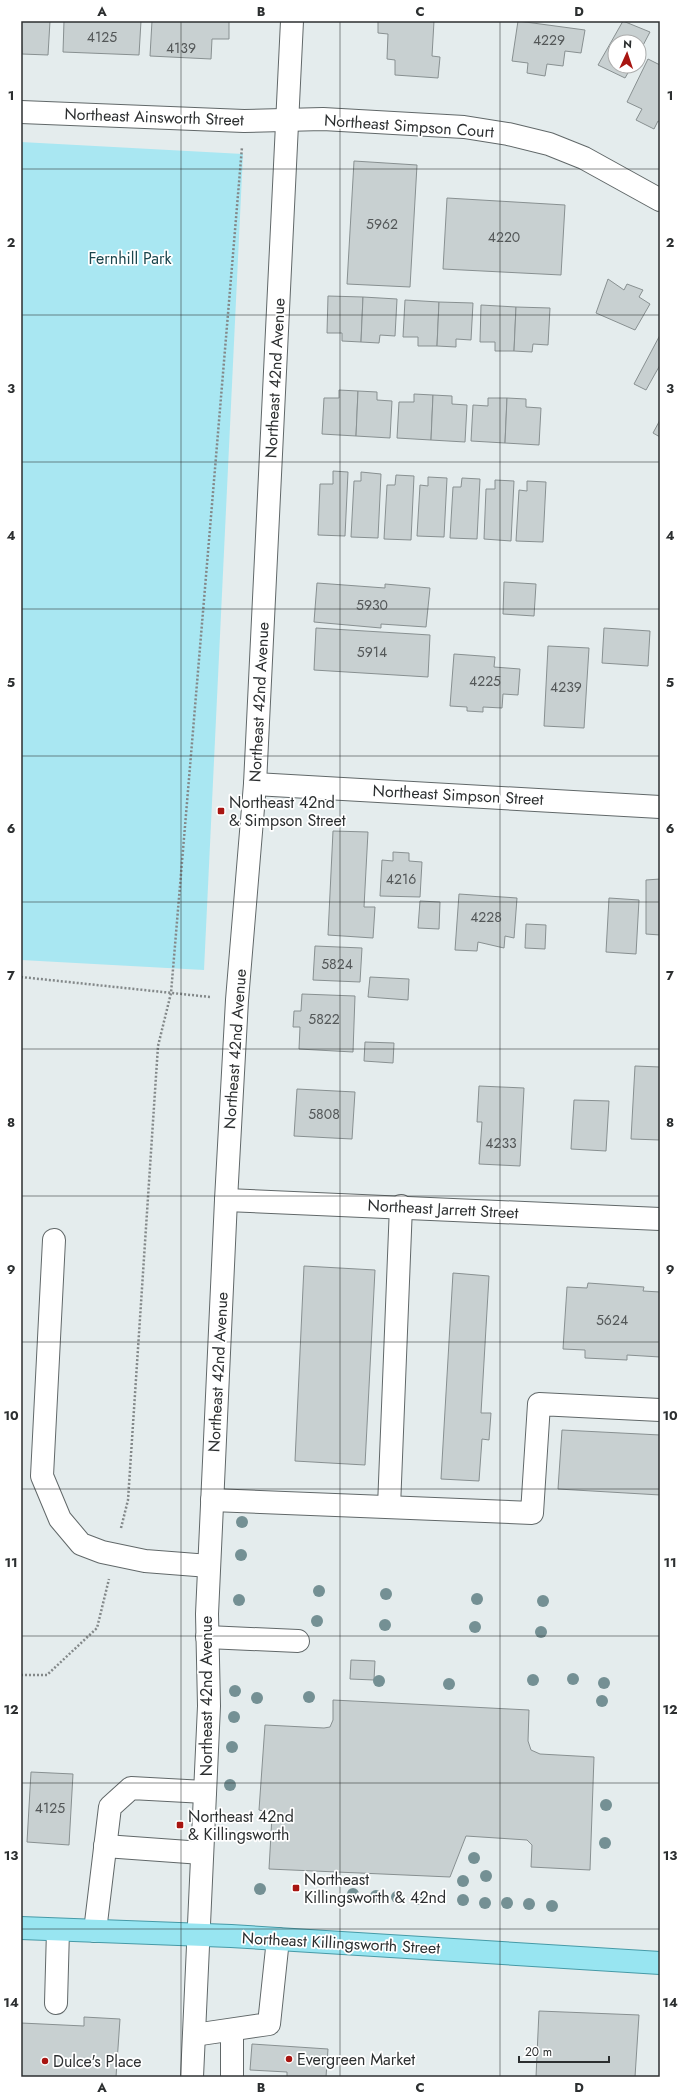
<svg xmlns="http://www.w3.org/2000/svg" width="681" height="2098" font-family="Jost,sans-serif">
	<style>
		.green { fill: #a9e7f2 }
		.building { fill: #c8d0d1; stroke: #889091 }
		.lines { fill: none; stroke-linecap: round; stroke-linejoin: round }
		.minor-casing { stroke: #616869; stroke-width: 24 }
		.major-casing { stroke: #469aa7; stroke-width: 24 }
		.path { stroke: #838889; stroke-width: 2.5; stroke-dasharray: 2 2; stroke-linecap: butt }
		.minor { stroke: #fff; stroke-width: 22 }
		.major { stroke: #98e5f1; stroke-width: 22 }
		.tree { fill: #749094 }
		.grid { fill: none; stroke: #2c2f30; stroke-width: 1; stroke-opacity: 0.55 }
		.poi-dot { fill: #a81511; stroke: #fff; stroke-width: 1.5 }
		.labels { text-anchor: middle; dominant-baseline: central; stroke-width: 3.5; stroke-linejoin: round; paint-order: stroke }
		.number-label { font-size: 14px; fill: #535758 }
		.street-label { font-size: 16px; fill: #2c2f30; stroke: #fff }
		.park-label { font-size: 16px; fill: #19454c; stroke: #fff }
		.poi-label { font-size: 16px; fill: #2c2f30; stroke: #fff; text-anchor: start }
		.neatline { fill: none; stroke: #2c2f30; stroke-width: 1.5 }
		.grid-label { font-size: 13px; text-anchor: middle; font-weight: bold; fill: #2c2f30 }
	</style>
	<rect width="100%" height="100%" fill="#e4eced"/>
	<path class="green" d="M21,142L243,154L204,970L21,960Z"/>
	<g class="building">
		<path d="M21,21H50L48,55L22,54Z"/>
		<path d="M64,21H141L139,55L63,52Z"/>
		<path d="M152,21H229V39H212L211,59L150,56Z"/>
		<path d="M378,21H434L432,56L440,57L438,78L395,75V60L387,59L388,34L378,33Z"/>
		<path d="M518,21L585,30L581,53L565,51L563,66L547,64L545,76L527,73L528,63L512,61Z"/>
		<path d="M623,21L650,32L639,53V42H615V66H632L625,78L598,65Z"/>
		<path d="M648,59L660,65V122L658,121L654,129L636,120L642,109L627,102Z"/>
		<path d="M354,161L417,165L410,287L347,284Z"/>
		<path d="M447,198L565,205L561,275L443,269Z"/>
		<path d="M608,279L624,290L627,284L643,290L639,297L650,304L635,330L596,313Z"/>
		<path d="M328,296L363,297L361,342L342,341V333H327Z"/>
		<path d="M363,297L397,299L395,336L380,335L379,343L361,342Z"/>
		<path d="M405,300L439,302L437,346H418V337H403Z"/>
		<path d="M439,302L473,303L471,340L456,339V347L437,346Z"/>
		<path d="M481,305L516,307L514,351H495V342H480Z"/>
		<path d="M516,307L550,308L548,345L533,344L532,352L514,351Z"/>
		<path d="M660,335V365L646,390L634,384Z"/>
		<path d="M339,390L358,391L356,436L322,434L324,398H339Z"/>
		<path d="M358,391L377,392V400L392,401L390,438L356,436Z"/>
		<path d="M414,394L433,395L431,440L397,438L399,402H414Z"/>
		<path d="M433,395L452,396V404L467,405L465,442L431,440Z"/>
		<path d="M488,398H507L505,443L471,441L473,405L488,406Z"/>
		<path d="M507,398L526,399V407L541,408L539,445L505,443Z"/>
		<path d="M660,420V437L653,433Z"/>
		<path d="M333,471L348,472L345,536L318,535L320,484H333Z"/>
		<path d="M361,472L381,474L378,538L351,537L354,481H361Z"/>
		<path d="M396,475L414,476L411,540L384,539L387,485H395Z"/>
		<path d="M428,477L447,478L444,537L417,536L420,485L428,486Z"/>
		<path d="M462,478L480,479L477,539L450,538L453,487H461Z"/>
		<path d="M495,480L514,481L511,541L484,539L486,489H495Z"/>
		<path d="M527,481L546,482L543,542L516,541L519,490L527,491Z"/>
		<path d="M504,582L536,584L534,616L503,614Z"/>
		<path d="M317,583L385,588V584L430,588L426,627L381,624V628L314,622Z"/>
		<path d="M316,628L430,635L428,677L314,670Z"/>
		<path d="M604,628L650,631L648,666L602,663Z"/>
		<path d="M548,646L589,648L584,728L544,726Z"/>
		<path d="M454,654L495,657L494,667L520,669L518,695L503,694L502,708L483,707V712L467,711V707L450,706Z"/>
		<path d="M333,831L368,832L364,907H375L373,938L328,935Z"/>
		<path d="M393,852L409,853V861L422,862L420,897L380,896L382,860L393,861Z"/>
		<path d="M660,879V935L646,934V880Z"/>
		<path d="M459,894L517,898L514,938L505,936L504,948L478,942L477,951L455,950Z"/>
		<path d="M609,898L639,900L636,954L606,952Z"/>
		<path d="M420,901L440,902L439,929L418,928Z"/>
		<path d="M526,924L546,925L545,949L525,948Z"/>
		<path d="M315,946L362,948L360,982L313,980Z"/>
		<path d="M370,977L409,979L408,1000L368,997Z"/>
		<path d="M302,994L355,996L353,1052L299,1049L300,1027H293L294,1011H301Z"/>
		<path d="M365,1042L394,1043L393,1063L364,1061Z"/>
		<path d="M635,1066L660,1067V1140L631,1139Z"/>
		<path d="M479,1086L524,1088L520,1166L479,1164L482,1122H477Z"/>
		<path d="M297,1089L355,1092L352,1139L294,1136Z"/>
		<path d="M574,1100L609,1101L606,1151L571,1149Z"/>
		<path d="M304,1266L375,1270L365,1465L295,1461Z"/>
		<path d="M453,1273L489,1276L481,1413H491L489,1440L482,1439L479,1481L441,1479Z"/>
		<path d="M588,1283L644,1287L643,1291L660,1292V1357L627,1355V1360L585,1358V1350L563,1349L567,1287L587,1288Z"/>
		<path d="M562,1430L660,1435V1495L558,1489Z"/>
		<path d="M351,1660L375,1661L374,1680L350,1679Z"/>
		<path d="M333,1700L529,1710L528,1741L531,1750L540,1754L594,1757L590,1870L531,1867L532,1845L527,1840L466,1836L450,1877L269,1869L272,1816L268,1812L259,1810L265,1725L324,1728L330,1727L333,1720Z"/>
		<path d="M31,1772L73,1774L69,1845L27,1842Z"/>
		<path d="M539,2011L639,2015L635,2077H536Z"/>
		<path d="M84,2017L120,2019L116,2077H21V2023L84,2026Z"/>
		<path d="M252,2044L328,2049L326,2077H287V2072L250,2070Z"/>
	</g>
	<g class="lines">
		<defs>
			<g id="minor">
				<path d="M21,112L244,121L323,119L464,127L508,134L549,144L584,158L660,200"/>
				<path d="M255,784L660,807"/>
				<path d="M226,1200L660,1219"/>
				<path d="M54,1240L42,1476L60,1519L81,1544L102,1552L145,1561L209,1566"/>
				<path d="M212,1500L532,1513L539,1404L660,1410"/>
				<path d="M389,1507L401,1206"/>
				<path d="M207,1637L298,1641"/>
				<path d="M105,1846L202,1853"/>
				<path d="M95,1931L110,1807L131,1788L205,1792"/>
				<path d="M56,2003L58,1930"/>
				<path d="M194,2035L269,2024L278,1939"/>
				<path d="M192,2077L209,1706L207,1614L226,1200L237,1000L255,784L292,21"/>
				<path d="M232,2077V2030"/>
			</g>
			<path id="major" d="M21,1928L231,1936L660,1963"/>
		</defs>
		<use href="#minor" class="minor-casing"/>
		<use href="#major" class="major-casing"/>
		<g class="path">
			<path d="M21,977L210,997"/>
			<path d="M121,1528L128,1500L158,1046L171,993L242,147"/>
			<path d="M21,1675H47L97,1628L109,1579"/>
		</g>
		<use href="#minor" class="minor"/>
		<use href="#major" class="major"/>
	</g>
	<g class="tree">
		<circle cx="242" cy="1522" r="6"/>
		<circle cx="241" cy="1555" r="6"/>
		<circle cx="319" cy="1591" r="6"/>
		<circle cx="386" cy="1594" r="6"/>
		<circle cx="477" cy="1599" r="6"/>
		<circle cx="239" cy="1600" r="6"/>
		<circle cx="543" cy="1601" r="6"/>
		<circle cx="317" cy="1621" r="6"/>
		<circle cx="385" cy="1625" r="6"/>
		<circle cx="475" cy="1627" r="6"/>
		<circle cx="541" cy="1632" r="6"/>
		<circle cx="573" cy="1679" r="6"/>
		<circle cx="533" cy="1680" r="6"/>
		<circle cx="379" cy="1681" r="6"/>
		<circle cx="604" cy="1683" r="6"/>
		<circle cx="449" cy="1684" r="6"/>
		<circle cx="235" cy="1691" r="6"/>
		<circle cx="309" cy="1697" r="6"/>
		<circle cx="257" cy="1698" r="6"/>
		<circle cx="602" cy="1701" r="6"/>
		<circle cx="234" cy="1717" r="6"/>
		<circle cx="232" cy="1747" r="6"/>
		<circle cx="230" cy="1785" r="6"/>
		<circle cx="606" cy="1805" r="6"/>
		<circle cx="605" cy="1843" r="6"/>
		<circle cx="474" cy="1858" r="6"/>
		<circle cx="486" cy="1876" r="6"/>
		<circle cx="463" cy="1881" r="6"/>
		<circle cx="260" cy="1889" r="6"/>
		<circle cx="353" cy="1894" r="6"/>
		<circle cx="376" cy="1896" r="6"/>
		<circle cx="397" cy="1897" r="6"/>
		<circle cx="419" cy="1899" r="6"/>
		<circle cx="463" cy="1900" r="6"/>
		<circle cx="485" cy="1903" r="6"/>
		<circle cx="507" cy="1903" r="6"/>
		<circle cx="529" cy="1904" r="6"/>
		<circle cx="552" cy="1906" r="6"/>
	</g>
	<path class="grid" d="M181,21V2077M340,21V2077M500,21V2077M21,169H660M21,315H660M21,462H660M21,609H660M21,756H660M21,902H660M21,1049H660M21,1196H660M21,1342H660M21,1489H660M21,1636H660M21,1783H660M21,1929H660"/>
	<g class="poi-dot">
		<rect x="217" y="807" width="8" height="8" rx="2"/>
		<rect x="176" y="1821" width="8" height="8" rx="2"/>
		<rect x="292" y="1884" width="8" height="8" rx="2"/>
		<circle cx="289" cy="2059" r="4"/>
		<circle cx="45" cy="2061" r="4"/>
	</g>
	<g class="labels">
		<g class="number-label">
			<text x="102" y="37">4125</text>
			<text x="549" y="40">4229</text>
			<text x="181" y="48">4139</text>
			<text x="382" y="224">5962</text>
			<text x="504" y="237">4220</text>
			<text x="372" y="605">5930</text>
			<text x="372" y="652">5914</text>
			<text x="485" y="681">4225</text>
			<text x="566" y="687">4239</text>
			<text x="401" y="879">4216</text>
			<text x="486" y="917">4228</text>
			<text x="337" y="964">5824</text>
			<text x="324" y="1019">5822</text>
			<text x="324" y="1114">5808</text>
			<text x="501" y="1143">4233</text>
			<text x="612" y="1320">5624</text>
			<text x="50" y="1808">4125</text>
		</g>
		<g class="street-label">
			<text transform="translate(154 117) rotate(2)">Northeast Ainsworth Street</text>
			<text transform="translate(409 126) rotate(4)">Northeast Simpson Court</text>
			<text transform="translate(275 378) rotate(-87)">Northeast 42nd Avenue</text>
			<text transform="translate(259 702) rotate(-87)">Northeast 42nd Avenue</text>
			<text transform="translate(458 795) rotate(3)">Northeast Simpson Street</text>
			<text transform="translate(235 1049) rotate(-86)">Northeast 42nd Avenue</text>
			<text transform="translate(443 1209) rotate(3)">Northeast Jarrett Street</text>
			<text transform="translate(218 1372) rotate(-87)">Northeast 42nd Avenue</text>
			<text transform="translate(206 1696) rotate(-90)">Northeast 42nd Avenue</text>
			<text transform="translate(341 1943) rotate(3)">Northeast Killingsworth Street</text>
		</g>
		<g class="park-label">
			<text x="130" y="258">Fernhill Park</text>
		</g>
		<g class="poi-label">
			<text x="229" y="802">Northeast 42nd<tspan x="229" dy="18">&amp; Simpson Street</tspan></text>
			<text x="188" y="1816">Northeast 42nd<tspan x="188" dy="18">&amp; Killingsworth</tspan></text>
			<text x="304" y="1879">Northeast<tspan x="304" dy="18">Killingsworth &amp; 42nd</tspan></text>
			<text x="297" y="2059">Evergreen Market</text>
			<text x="53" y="2061">Dulce's Place</text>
		</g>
	</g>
	<rect width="681" height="2098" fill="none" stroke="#ffffff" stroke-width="44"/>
	<g transform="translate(627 54) rotate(3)"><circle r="19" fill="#ffffff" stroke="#abacac"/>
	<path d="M0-3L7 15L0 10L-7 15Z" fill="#a81511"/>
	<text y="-6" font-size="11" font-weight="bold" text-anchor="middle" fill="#2c2f30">N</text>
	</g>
	<path d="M519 2056v6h90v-6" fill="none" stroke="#2c2f30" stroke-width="2"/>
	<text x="525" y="2056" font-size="12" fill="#2c2f30" stroke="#ffffff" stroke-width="3" paint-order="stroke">20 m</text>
	<rect x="22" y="22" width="637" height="2054" class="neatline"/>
	<g class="grid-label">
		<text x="102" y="16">A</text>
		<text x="261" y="16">B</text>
		<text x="420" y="16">C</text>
		<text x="579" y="16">D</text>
		<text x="11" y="100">1</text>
		<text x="670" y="100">1</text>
		<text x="11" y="247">2</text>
		<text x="670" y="247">2</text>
		<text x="11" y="393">3</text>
		<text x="670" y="393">3</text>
		<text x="11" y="540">4</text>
		<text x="670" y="540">4</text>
		<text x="11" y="687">5</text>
		<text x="670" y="687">5</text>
		<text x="11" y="833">6</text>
		<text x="670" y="833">6</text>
		<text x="11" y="980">7</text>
		<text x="670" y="980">7</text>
		<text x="11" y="1127">8</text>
		<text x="670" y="1127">8</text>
		<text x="11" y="1274">9</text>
		<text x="670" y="1274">9</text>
		<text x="11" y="1420">10</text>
		<text x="670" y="1420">10</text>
		<text x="11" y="1567">11</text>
		<text x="670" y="1567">11</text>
		<text x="11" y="1714">12</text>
		<text x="670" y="1714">12</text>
		<text x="11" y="1860">13</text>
		<text x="670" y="1860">13</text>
		<text x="11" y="2007">14</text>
		<text x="670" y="2007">14</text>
		<text x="102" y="2092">A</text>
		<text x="261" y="2092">B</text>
		<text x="420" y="2092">C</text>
		<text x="579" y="2092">D</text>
	</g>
</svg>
